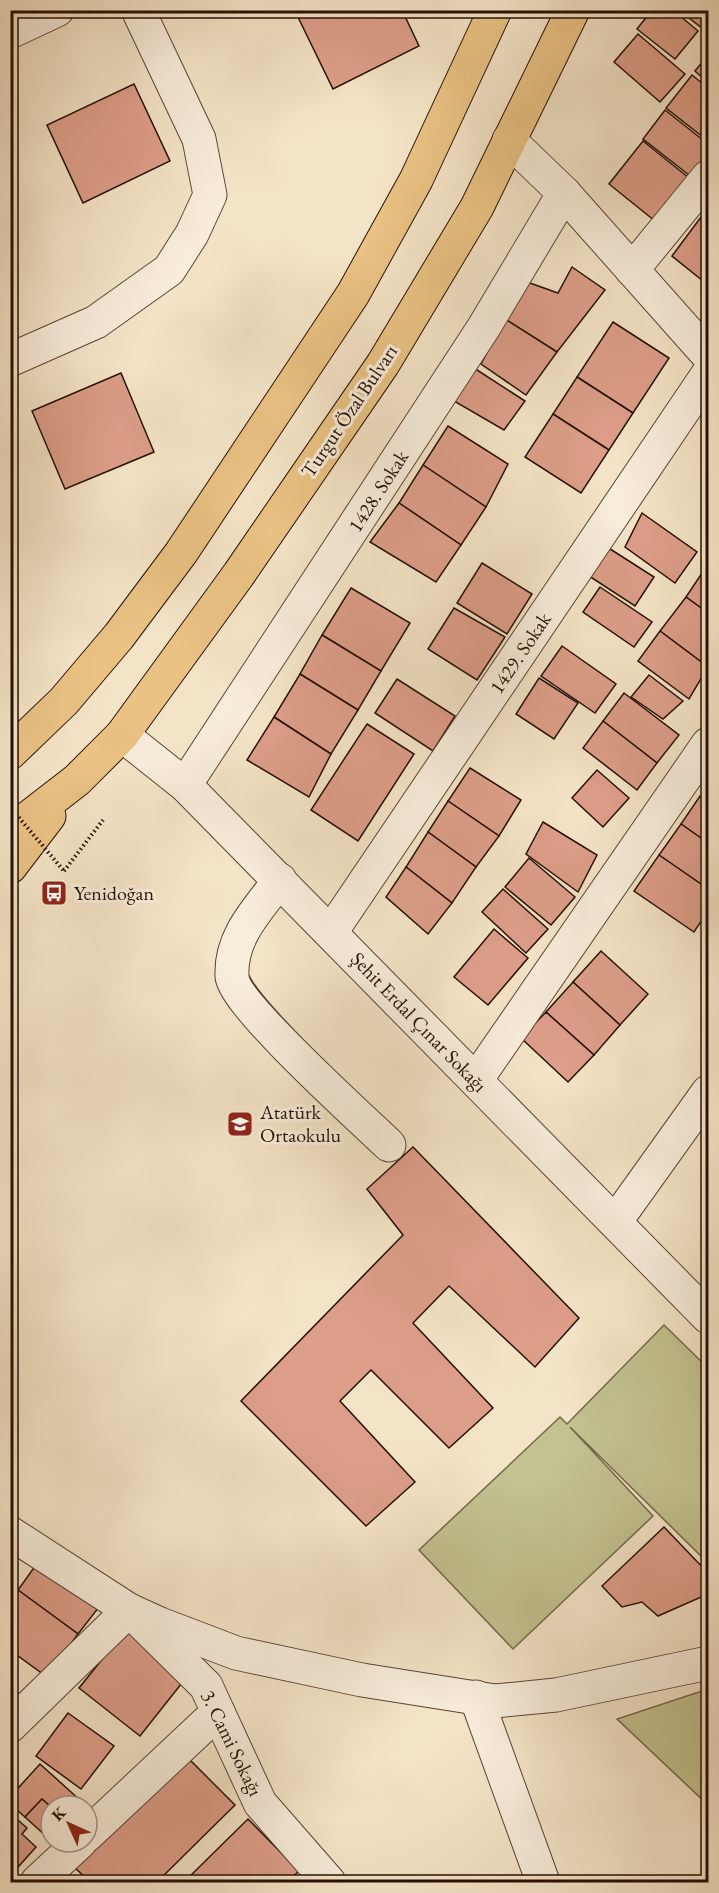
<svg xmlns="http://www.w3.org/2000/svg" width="719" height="1893" font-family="'EB Garamond',serif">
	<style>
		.green { fill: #c3c290; stroke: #74684b; stroke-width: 1.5 }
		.building { fill: #dd9e89; stroke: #260f06; stroke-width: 1.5 }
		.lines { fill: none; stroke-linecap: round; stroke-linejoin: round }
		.minor-casing { stroke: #5a4436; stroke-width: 35 }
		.primary-casing { stroke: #260f06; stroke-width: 35 }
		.path { stroke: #260f06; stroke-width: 4; stroke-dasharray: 1.5 3; stroke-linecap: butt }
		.minor { stroke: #f8eddb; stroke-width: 33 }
		.primary { stroke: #eac284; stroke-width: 33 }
		.path-bridge { stroke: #260f06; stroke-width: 4; stroke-dasharray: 1.5 3; stroke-linecap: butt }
		.labels { text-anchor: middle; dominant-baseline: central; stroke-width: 6; stroke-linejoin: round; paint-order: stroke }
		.street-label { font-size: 20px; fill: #260f06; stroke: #f8eddb }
		.poi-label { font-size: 20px; fill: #260f06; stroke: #f8eddb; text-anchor: start }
	</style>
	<rect width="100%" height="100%" fill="#f4e4c7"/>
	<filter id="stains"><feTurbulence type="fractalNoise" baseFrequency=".00333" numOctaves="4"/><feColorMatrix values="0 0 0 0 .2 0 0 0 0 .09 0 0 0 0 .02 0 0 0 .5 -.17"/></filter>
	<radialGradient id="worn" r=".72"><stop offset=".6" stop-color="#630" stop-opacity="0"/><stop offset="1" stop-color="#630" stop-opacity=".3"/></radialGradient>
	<g class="green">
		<path d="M664,1325L708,1368V1563L570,1427L653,1516L513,1649L419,1550L560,1417L567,1424Z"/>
		<path d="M708,1689V1805L617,1719Z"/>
	</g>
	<g class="building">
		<path d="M300,10H402L419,46L333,89L296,13Z"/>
		<path d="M652,10H673L698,31L675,59L637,29Z"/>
		<path d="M679,10H708V30L707,32Z"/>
		<path d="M638,34L685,74L660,102L614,62Z"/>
		<path d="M708,55V83L695,71Z"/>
		<path d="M692,75L708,88V141L666,108Z"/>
		<path d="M134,84L170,161L83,203L47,125Z"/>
		<path d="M665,110L708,144V160L694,179L643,139Z"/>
		<path d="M643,141L689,178L655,221L609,184Z"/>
		<path d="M701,217L708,222V285L672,256Z"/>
		<path d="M572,267L605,290L557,352L505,319L527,282L558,293Z"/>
		<path d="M505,319L557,352L526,395L481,364Z"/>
		<path d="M613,322L669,358L633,413L577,377Z"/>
		<path d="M474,368L525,401L504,430L454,401Z"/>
		<path d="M121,373L154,452L65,489L32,411Z"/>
		<path d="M577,377L633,413L609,450L553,414Z"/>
		<path d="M553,414L609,450L581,493L525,457Z"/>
		<path d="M448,426L508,464L486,507L423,465Z"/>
		<path d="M423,465L486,507L461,545L399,503Z"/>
		<path d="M399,503L461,545L436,582L370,542Z"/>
		<path d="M642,513L697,552L675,583L625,547Z"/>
		<path d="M607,547L654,577L635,606L589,576Z"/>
		<path d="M482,563L532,594L507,634L457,603Z"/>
		<path d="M708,564V613L686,597Z"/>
		<path d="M600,587L652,622L634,647L583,612Z"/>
		<path d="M351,588L410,623L381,671L322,635Z"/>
		<path d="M686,597L708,613V667L660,631Z"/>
		<path d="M454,608L505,637L477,680L428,649Z"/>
		<path d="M660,631L708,667L689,699L638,661Z"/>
		<path d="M322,635L381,671L358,710L300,674Z"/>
		<path d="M562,646L616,684L595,713L541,676Z"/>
		<path d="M300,674L358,710L331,754L274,717Z"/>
		<path d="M649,675L683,701L663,719L631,697Z"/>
		<path d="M539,678L578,703L554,739L516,714Z"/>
		<path d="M397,679L455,716L433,751L375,713Z"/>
		<path d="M624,693L679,735L657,763L603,721Z"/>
		<path d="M274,717L331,754L309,797L247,760Z"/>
		<path d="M603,721L657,763L637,790L583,748Z"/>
		<path d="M367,724L414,754L358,841L311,810Z"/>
		<path d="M470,768L521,800L499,836L448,801Z"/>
		<path d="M597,770L629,798L603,827L572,798Z"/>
		<path d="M700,796L708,802V843L681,824Z"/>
		<path d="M448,801L499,836L476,867L428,832Z"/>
		<path d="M543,822L597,855L578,892L526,854Z"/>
		<path d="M681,824L708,843V889L659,855Z"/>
		<path d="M428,832L476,867L452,903L406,867Z"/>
		<path d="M659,855L708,889V911L694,932L634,891Z"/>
		<path d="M529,858L575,897L551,925L505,887Z"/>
		<path d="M406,867L452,903L428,934L386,897Z"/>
		<path d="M503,889L548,929L526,953L482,912Z"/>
		<path d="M494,929L528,958L488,1005L454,977Z"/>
		<path d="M601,951L648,994L620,1025L573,982Z"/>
		<path d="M573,982L620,1025L594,1055L546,1012Z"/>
		<path d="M546,1012L594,1055L568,1082L521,1038Z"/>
		<path d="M413,1147L579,1318L535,1367L449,1286L413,1323L493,1408L449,1448L371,1370L340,1401L415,1482L366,1526L241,1401L403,1235L367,1189Z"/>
		<path d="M664,1527L708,1573V1594L658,1616L642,1602L622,1607L602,1586Z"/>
		<path d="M38,1562L99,1607L78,1634L18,1590Z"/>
		<path d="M14,1587L78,1634L47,1677L10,1650V1591Z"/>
		<path d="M129,1626L189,1674L140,1736L79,1688Z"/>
		<path d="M68,1713L114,1746L81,1789L36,1756Z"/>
		<path d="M184,1754L235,1805L157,1882H90L72,1865Z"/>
		<path d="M40,1764L81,1801L77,1806L51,1807L42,1799L25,1817L10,1804V1797Z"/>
		<path d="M42,1799L51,1807V1835L48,1838L25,1817Z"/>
		<path d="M10,1813L27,1828L22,1834L36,1847L10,1876Z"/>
		<path d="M248,1819L299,1871L287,1882H184Z"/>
	</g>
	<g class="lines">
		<defs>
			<g id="minor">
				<path d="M10,32L57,10"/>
				<path d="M509,140L564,193L708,355"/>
				<path d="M632,270L708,177"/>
				<path d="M10,360L96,322L169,270L192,234L210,195L199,139L138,10"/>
				<path d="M122,735L185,785L708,1317"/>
				<path d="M185,785L484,327L564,193"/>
				<path d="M280,880C258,909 230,937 232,976C233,1003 363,1120 389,1145"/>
				<path d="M331,932L708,374"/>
				<path d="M476,1080L708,744"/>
				<path d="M615,1222L708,1092"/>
				<path d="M10,1533L129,1610L160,1624L236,1653L362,1680L495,1701L556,1695L708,1663"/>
				<path d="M476,1697L543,1882"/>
				<path d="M10,1726L129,1610L206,1686L260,1803L329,1882"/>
				<path d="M87,1835L218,1712"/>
				<path d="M37,1882L80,1842"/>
			</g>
			<g id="primary">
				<path d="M10,753L64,701L119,636L181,553L353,294L416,180L495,10"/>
				<path d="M10,832L77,780L122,735L239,574L383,364L477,207L573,10"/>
				<path d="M10,867L49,816"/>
			</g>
		</defs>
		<use href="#minor" class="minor-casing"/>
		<use href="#primary" class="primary-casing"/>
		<path class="path" d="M64,871L103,820"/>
		<use href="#minor" class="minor"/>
		<use href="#primary" class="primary"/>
		<path class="path-bridge" d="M10,807L64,871"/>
	</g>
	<defs>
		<symbol id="bus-square" viewBox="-11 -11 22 22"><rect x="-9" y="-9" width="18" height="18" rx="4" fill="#8f2418" stroke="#f8eddb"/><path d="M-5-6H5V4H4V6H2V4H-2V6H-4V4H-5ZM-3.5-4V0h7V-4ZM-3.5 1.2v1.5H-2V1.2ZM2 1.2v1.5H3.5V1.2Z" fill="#fff"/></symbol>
		<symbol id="school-square" viewBox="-11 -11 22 22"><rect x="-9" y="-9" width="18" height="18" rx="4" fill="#8f2418" stroke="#f8eddb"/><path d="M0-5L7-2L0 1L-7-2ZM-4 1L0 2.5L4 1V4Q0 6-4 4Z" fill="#fff"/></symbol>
	</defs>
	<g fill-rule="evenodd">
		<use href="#bus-square" x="39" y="878" width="30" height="30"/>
		<use href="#school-square" x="225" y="1109" width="30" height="30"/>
	</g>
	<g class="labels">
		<g class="street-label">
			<text transform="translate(349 411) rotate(-56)">Turgut Özal Bulvarı</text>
			<text transform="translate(378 491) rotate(-57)">1428. Sokak</text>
			<text transform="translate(520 653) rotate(-56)">1429. Sokak</text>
			<text transform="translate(419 1022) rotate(46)">Şehit Erdal Çınar Sokağı</text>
			<text transform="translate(232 1743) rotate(64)">3. Cami Sokağı</text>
		</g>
		<g class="poi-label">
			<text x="74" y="893">Yenidoğan</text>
			<text x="260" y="1112">Atatürk<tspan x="260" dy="23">Ortaokulu</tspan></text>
		</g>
	</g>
	<rect width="719" height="1893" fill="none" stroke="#f4e4c7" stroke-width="36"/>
	<rect x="12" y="12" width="695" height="1869" fill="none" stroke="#260f06" stroke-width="3"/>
	<rect x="18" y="18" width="683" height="1857" fill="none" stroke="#260f06" stroke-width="1.5"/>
	<g transform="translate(69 1824) rotate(315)"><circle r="28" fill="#f8eddb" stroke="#a49486" stroke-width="1.5"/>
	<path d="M0-4.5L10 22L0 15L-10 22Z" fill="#8f2418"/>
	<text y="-9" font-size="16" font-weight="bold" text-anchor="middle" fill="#260f06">K</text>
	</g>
	<rect width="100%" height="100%" filter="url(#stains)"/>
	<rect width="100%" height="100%" fill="url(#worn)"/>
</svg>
